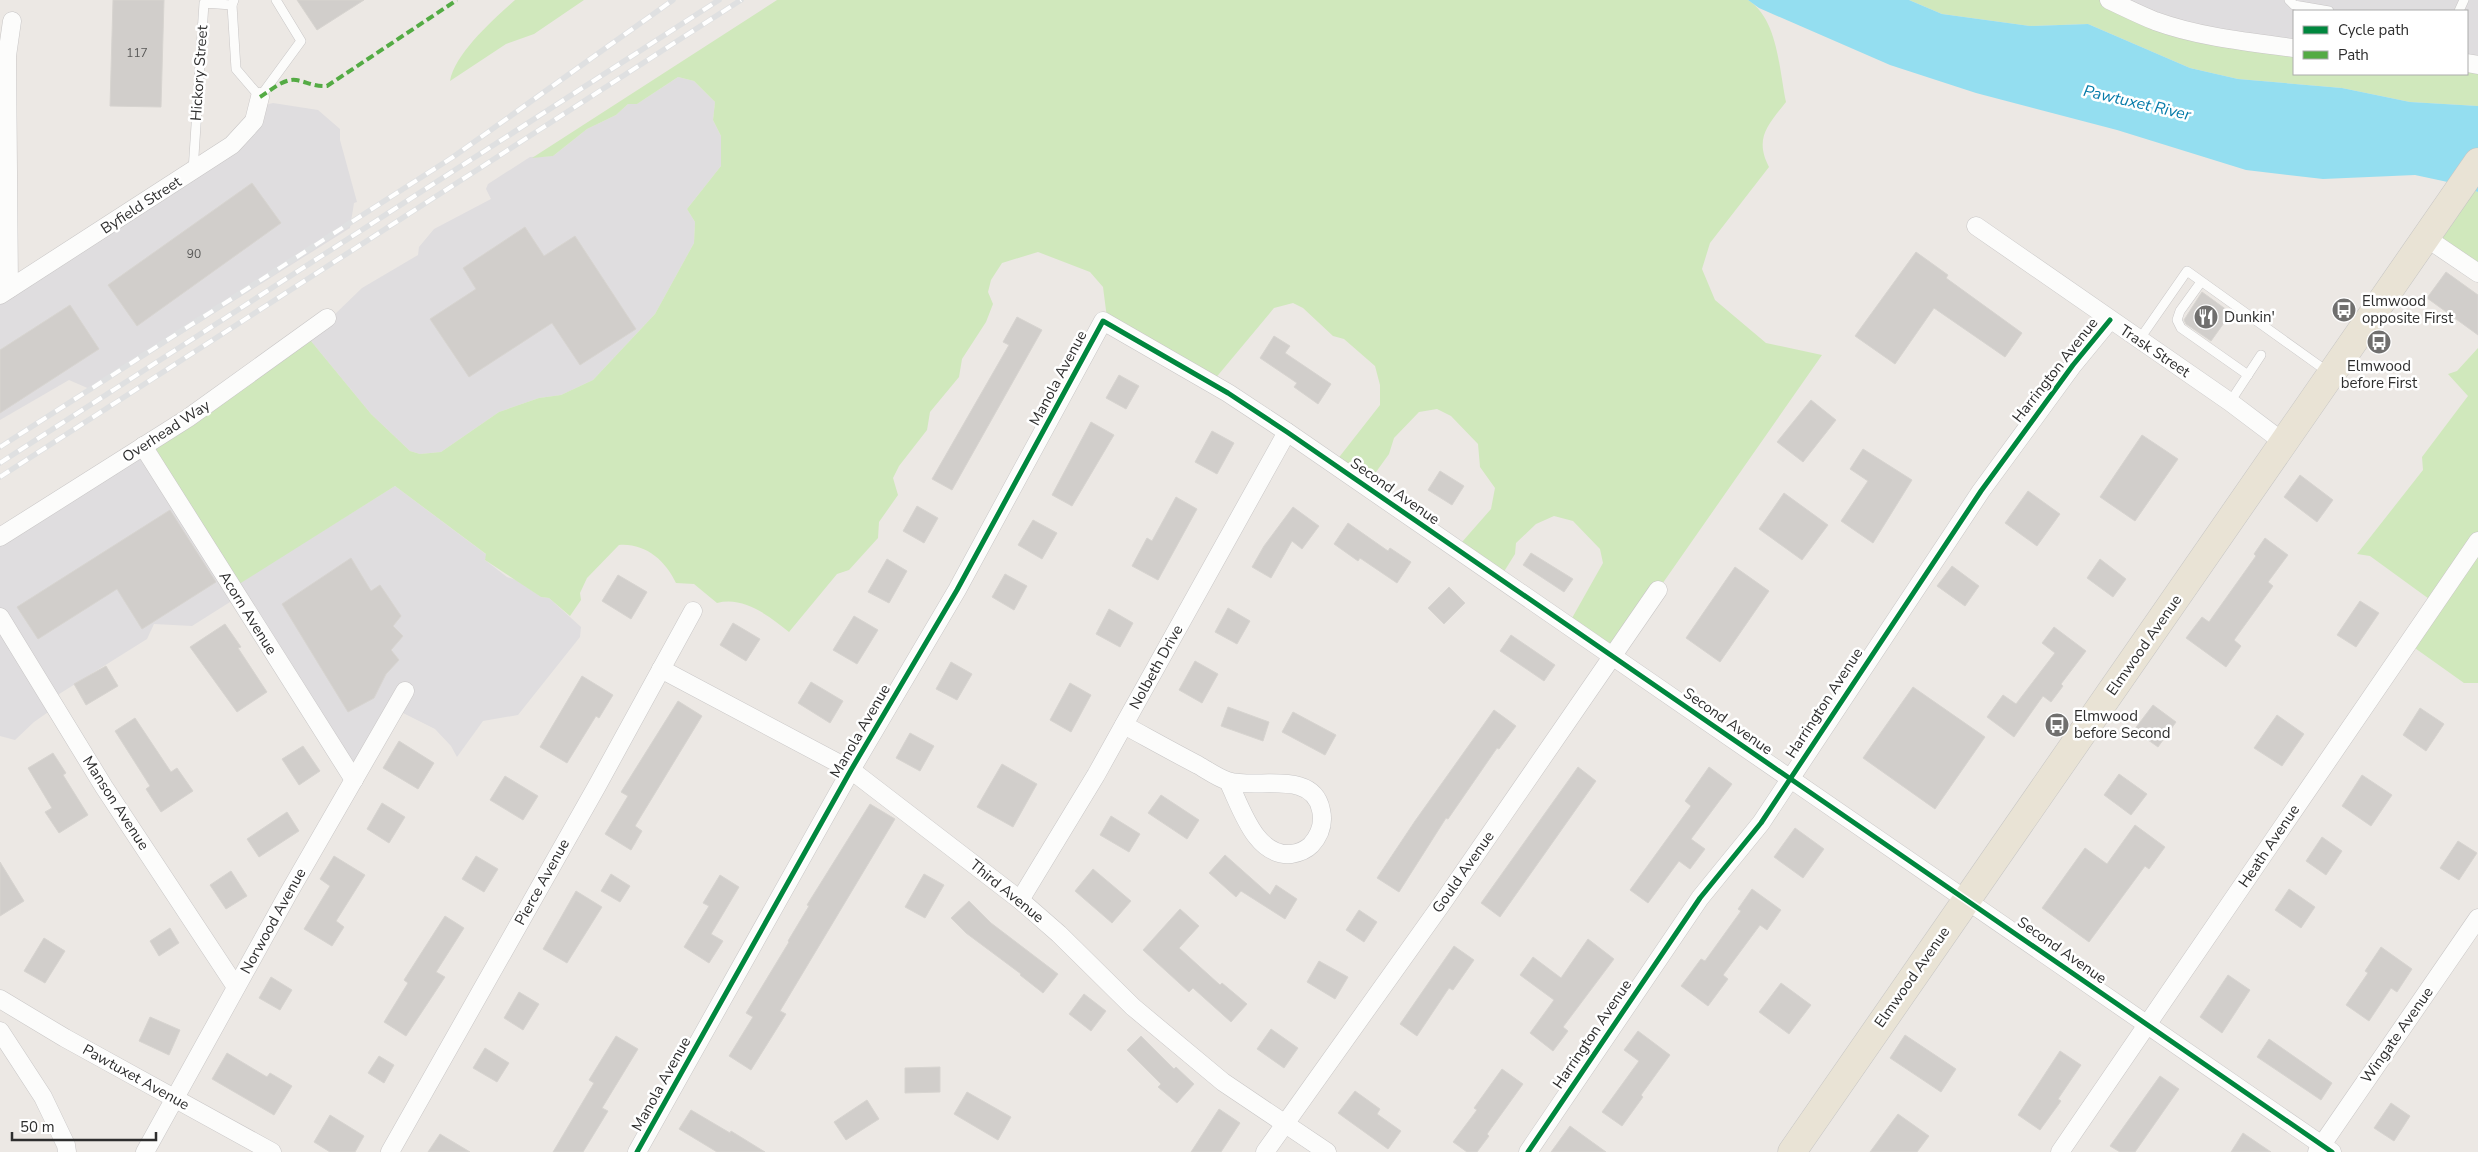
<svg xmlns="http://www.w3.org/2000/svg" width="2478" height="1152" font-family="'Nunito Sans',sans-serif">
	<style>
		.industrial { fill: #dfdddf }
		.green { fill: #d0e8bc }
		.water { fill: #94def0 }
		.building { fill: #d1cecb; stroke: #d7d4d0 }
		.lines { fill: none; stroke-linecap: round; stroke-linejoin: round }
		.service-casing { stroke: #c8c6c6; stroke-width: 10 }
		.minor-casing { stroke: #c8c6c6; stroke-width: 19 }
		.primary-casing { stroke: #c6c5c4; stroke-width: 29 }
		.service { stroke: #fcfcfb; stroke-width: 9 }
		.minor { stroke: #fcfcfb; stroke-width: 18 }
		.primary { stroke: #e9e3d5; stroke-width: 28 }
		.rail-casing { stroke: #dfe0e1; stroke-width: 5.5 }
		.rail { stroke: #fff; stroke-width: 4; stroke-dasharray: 11; stroke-linecap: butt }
		.quiet { stroke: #54ab44; stroke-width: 4; stroke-dasharray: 8 4; stroke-linecap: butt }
		.cycleway-casing { stroke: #fff; stroke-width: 8 }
		.cycleway { stroke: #00873e; stroke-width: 5 }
		.labels { text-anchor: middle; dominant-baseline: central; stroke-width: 5; stroke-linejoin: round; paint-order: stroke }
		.number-label { font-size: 12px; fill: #585857 }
		.street-label { font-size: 15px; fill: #2e2e2e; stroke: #fff }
		.poi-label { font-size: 15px; fill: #2e2e2e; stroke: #fff; text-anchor: start }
		.water-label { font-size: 16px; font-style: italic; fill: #067ba9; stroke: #fff }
	</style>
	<rect width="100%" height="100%" fill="#ece8e4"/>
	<g class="industrial">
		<path d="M2112,0H2478V64L2467,62V11H2294V47L2224,38Z"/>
		<path d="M0,54L17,280L196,170L265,105L273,103L318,110L340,129V140L357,202L354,203L350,228L92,390L69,380L0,420Z"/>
		<path d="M678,77L694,81L715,102L713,120L721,136V166L687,209L695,222L694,243L655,314L593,380L561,395L539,398L499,412L441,452L420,454L410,451L371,414L306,335L333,316L362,288L418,255L419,247L434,229L491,199L486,189L488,184L530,157L553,156L587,129L616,115L628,104H637Z"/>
		<path d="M151,455L236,585L395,486L487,555L485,560L507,577L516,580L541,597L549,598L581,627L580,637L518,715L483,721L457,757L451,746L435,729L399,711L357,775L238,597L192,626L154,624L147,639L56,696L54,708L34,722L15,740L0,736V538L117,463Z"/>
	</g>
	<g class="green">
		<path d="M515,0H584L534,34L506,44L450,81C455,53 494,19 515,0Z"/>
		<path d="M777,0H1748C1778,19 1779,69 1786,102C1768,125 1754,138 1769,167L1710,243L1702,269L1715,300L1766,343L1822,355L1644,610L1616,659L1567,627L1603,563L1600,549L1573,521L1554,516L1536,524L1516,543L1515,554L1500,578L1455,550L1491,509L1495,488L1480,467L1478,444L1451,416L1437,409L1419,412L1394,438L1389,454L1371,479L1333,465L1380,405V385L1375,366L1344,339L1333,336L1303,308L1293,303L1274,308L1209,386L1108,326L1103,287L1090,272L1038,252L1002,263L991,280L988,292L993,304L986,322L962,359L959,377L930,412L927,430L899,466L893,478L898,495L879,522L878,538L849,570L837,574L789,632C769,616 744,596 717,603L694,584L676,583C665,560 645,543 619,545L587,578L580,593L581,600L570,616L549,598L541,597L485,560L486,554L395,486L236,586L151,455L166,433L306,335L371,414L410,451L420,454L441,452L499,412L539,398L561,395L593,380L655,314L694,243L695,222L687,209L721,166V136L713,120L715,102L694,81L678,77L637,104H628L616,115L587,129L553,156L532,158Z"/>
		<path d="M1909,0H2111L2161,22L2294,47V74H2467V62L2478,64V106L2410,102L2342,88L2238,79L2190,68L2088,24L2030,26L1942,14Z"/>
		<path d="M2464,186L2478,192V279L2428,232Z"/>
		<path d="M2478,348V683H2464L2412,646L2436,604L2370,556L2357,554L2423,470L2422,457L2468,396L2448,374L2457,371Z"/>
	</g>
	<path class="water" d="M1748,0H1909L1942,14L2030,26L2088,24L2190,68L2238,79L2342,88L2410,102L2478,106V192L2457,184L2415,175L2323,179L2246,170L2117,130L1976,93L1890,65L1759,8Z"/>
	<g class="building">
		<path d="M113,0H164L161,107L110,106Z"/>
		<path d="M297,0H364L317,30Z"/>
		<path d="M252,183L281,223L137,326L108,285Z"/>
		<path d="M525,227L544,256L575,236L636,329L580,365L552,323L469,377L430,319L476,289L463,268Z"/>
		<path d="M1916,252L1948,275L1946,278L2022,333L2005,357L1934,308L1895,364L1855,336Z"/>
		<path d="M2446,272L2478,295V335L2427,298Z"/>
		<path d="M2202,292L2231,313L2211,341L2186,324L2184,320Z"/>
		<path d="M70,305L99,349L0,413V350Z"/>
		<path d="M1017,317L1042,330L952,490L932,479L1009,345L1003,342Z"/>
		<path d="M1274,336L1290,346L1285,353L1331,384L1318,404L1294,387L1297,383L1260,358Z"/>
		<path d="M1119,375L1139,386L1126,409L1106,398Z"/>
		<path d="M1811,400L1836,420L1803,462L1777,442Z"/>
		<path d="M1091,422L1114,435L1072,506L1052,495Z"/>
		<path d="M1212,431L1234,443L1217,474L1195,462Z"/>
		<path d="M2142,435L2178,459L2135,521L2100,497Z"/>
		<path d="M1863,449L1912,480L1873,543L1841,521L1868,481L1850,469Z"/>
		<path d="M1440,471L1464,486L1452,505L1428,490Z"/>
		<path d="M2300,475L2333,500L2317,522L2284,497Z"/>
		<path d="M2028,491L2060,514L2037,546L2005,523Z"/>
		<path d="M1784,493L1828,525L1802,560L1759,529Z"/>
		<path d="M1176,497L1197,509L1158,580L1132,566L1147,538L1152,541Z"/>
		<path d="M917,506L938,518L924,543L903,531Z"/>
		<path d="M1293,507L1319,526L1302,549L1292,541L1271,578L1252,567L1264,546Z"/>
		<path d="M170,510L216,582L142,629L117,589L38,639L17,607Z"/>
		<path d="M1033,520L1057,533L1042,559L1018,545Z"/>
		<path d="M1348,523L1388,551L1390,548L1411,562L1397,583L1360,558L1358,561L1334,544Z"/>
		<path d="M2265,538L2288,555L2268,582L2273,586L2234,640L2241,646L2226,667L2186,638L2202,617L2209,622L2256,556L2254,554Z"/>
		<path d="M1531,553L1573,579L1564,592L1523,565Z"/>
		<path d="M351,558L371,591L380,585L401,616L393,626L403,636L391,650L399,660L386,674L374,698L348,712L282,604Z"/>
		<path d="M887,559L907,571L889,603L868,592Z"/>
		<path d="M2100,559L2126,579L2113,597L2087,578Z"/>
		<path d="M1952,566L1979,586L1965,606L1937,586Z"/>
		<path d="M1735,567L1769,591L1720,662L1686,638Z"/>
		<path d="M1005,574L1027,586L1014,610L992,597Z"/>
		<path d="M618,575L647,592L631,619L602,601Z"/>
		<path d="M1449,587L1465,603L1444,624L1428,608Z"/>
		<path d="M2360,601L2379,613L2356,647L2337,635Z"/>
		<path d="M1228,608L1250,621L1237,644L1215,632Z"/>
		<path d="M1109,609L1133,623L1120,647L1096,634Z"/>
		<path d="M854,616L878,630L857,664L833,650Z"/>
		<path d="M733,623L760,639L746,661L720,645Z"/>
		<path d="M225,624L241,647L238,648L267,692L237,712L190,647Z"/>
		<path d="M2054,627L2086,651L2061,684L2063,686L2051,702L2043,696L2014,737L1987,717L2003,695L2016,704L2055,653L2042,643Z"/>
		<path d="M1511,635L1555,665L1544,681L1500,651Z"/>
		<path d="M1195,661L1218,674L1202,703L1179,690Z"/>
		<path d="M951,662L972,674L957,700L936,689Z"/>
		<path d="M106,666L118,686L86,705L74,684Z"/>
		<path d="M582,676L613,695L599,718L596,716L567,763L540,747Z"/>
		<path d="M811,682L843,701L830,723L798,703Z"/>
		<path d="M1070,683L1091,695L1071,732L1050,720Z"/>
		<path d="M1913,687L1985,737L1935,809L1863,758Z"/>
		<path d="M678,701L702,716L635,826L642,831L631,850L605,834L628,796L621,792Z"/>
		<path d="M2153,705L2176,722L2158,747L2134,730Z"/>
		<path d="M1228,707L1269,722L1263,741L1221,726Z"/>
		<path d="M2420,708L2444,724L2426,751L2403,735Z"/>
		<path d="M1494,710L1516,726L1499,749L1497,748L1448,819L1446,818L1399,892L1377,878L1415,821Z"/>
		<path d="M1293,712L1336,735L1325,755L1282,732Z"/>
		<path d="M2277,715L2304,734L2282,766L2254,748Z"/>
		<path d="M135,718L171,772L177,768L193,791L161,812L146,789L150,786L115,731Z"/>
		<path d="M910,733L934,746L920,771L896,758Z"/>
		<path d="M399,741L434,763L418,789L383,768Z"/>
		<path d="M303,746L320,771L299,785L282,759Z"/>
		<path d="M53,753L66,773L63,775L88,815L59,833L45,812L52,808L28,768Z"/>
		<path d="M1002,764L1037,784L1013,827L977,807Z"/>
		<path d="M1578,767L1596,781L1500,917L1481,903Z"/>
		<path d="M1709,767L1732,784L1691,839L1705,849L1690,869L1679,861L1648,903L1630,890L1691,806L1685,801Z"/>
		<path d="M2119,774L2147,794L2131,815L2104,795Z"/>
		<path d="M2362,775L2392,795L2371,826L2342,806Z"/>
		<path d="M505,776L538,796L523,820L490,800Z"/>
		<path d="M1161,795L1199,820L1187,839L1148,813Z"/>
		<path d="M382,803L405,817L389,843L367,829Z"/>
		<path d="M870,804L895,819L780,1011L786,1014L751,1070L729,1056L753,1017L746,1013L789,942L788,941L809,906L807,905Z"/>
		<path d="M287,812L299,831L259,857L247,839Z"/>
		<path d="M1111,816L1140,834L1129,852L1100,835Z"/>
		<path d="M2135,825L2165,847L2149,869L2145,866L2089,942L2042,908L2085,848L2107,864Z"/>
		<path d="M1795,828L1824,849L1803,878L1774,857Z"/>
		<path d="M2322,837L2342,851L2326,875L2306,861Z"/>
		<path d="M2458,841L2477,853L2459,880L2440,868Z"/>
		<path d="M1225,855L1270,895L1276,885L1297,899L1285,919L1241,891L1236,897L1209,873Z"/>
		<path d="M334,856L365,875L336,921L344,927L332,946L304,929L330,886L320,879Z"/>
		<path d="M476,856L498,869L484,892L462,879Z"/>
		<path d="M0,862L24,901L0,916Z"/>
		<path d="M1093,869L1131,901L1112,923L1075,891Z"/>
		<path d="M231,871L247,896L226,909L210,885Z"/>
		<path d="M611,874L630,886L620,902L601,891Z"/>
		<path d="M924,874L944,885L925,918L905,907Z"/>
		<path d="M720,875L739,887L711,934L723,941L709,963L684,947L709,906L703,903Z"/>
		<path d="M1752,889L1781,910L1767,930L1760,925L1723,975L1728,979L1708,1006L1681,986L1701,959L1705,961L1741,911L1738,909Z"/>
		<path d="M2289,889L2315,907L2301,928L2275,910Z"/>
		<path d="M576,891L602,907L567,963L543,949Z"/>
		<path d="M969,901L991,923L1058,974L1043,993L1020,975L1021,974L966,933L951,918Z"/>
		<path d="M1180,909L1199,926L1179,948L1220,985L1222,983L1247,1004L1231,1022L1193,988L1189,992L1143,950Z"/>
		<path d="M1359,910L1377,922L1364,942L1346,930Z"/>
		<path d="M445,916L464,928L436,972L445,977L406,1036L384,1022L408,983L404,980Z"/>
		<path d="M170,928L179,943L159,956L150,941Z"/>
		<path d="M44,938L65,951L45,983L24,971Z"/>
		<path d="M1588,939L1614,959L1563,1027L1568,1031L1553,1051L1530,1033L1554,1000L1520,975L1533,957L1561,978Z"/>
		<path d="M1454,946L1474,960L1453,990L1449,988L1417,1036L1400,1024Z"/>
		<path d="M2381,947L2412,969L2397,992L2391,988L2369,1021L2346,1005L2368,973L2365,971Z"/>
		<path d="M1319,961L1348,977L1335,999L1307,982Z"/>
		<path d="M2228,975L2250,990L2222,1033L2200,1017Z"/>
		<path d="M271,977L292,990L280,1010L259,998Z"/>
		<path d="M1781,983L1811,1005L1789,1034L1759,1012Z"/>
		<path d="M519,992L539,1004L523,1030L504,1018Z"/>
		<path d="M1084,994L1106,1011L1091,1031L1069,1014Z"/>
		<path d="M150,1017L180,1030L169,1055L139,1041Z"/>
		<path d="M1271,1029L1298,1048L1284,1068L1257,1049Z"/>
		<path d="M1638,1031L1670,1055L1641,1095L1643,1097L1622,1126L1602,1112L1639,1061L1624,1050Z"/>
		<path d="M1905,1035L1956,1069L1941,1092L1890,1058Z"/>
		<path d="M616,1036L638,1049L602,1108L608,1111L583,1152H553L594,1083L589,1080Z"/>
		<path d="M1141,1036L1174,1069L1176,1067L1194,1084L1177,1103L1158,1087L1161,1084L1127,1050Z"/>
		<path d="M2269,1039L2332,1083L2321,1100L2257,1057Z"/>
		<path d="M485,1048L509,1063L497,1082L473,1068Z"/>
		<path d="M2060,1051L2081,1065L2058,1099L2061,1101L2040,1130L2018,1115Z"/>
		<path d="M227,1053L267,1077L270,1073L292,1086L274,1115L212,1079Z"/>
		<path d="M379,1056L394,1065L384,1083L368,1073Z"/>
		<path d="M940,1067V1092L905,1093V1068Z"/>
		<path d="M1502,1069L1523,1084L1487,1134L1489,1136L1477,1152H1467L1453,1142L1477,1110L1474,1108Z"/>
		<path d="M2160,1076L2179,1089L2135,1152H2120L2110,1146Z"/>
		<path d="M1355,1091L1380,1109L1377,1114L1401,1131L1388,1149L1338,1113Z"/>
		<path d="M967,1092L1011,1117L998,1140L954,1114Z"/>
		<path d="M867,1100L879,1119L846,1140L834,1122Z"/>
		<path d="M2391,1103L2410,1116L2394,1141L2374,1128Z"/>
		<path d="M1219,1109L1240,1123L1221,1152H1191Z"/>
		<path d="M691,1110L730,1133L731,1131L765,1152H717L679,1129Z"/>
		<path d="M1898,1114L1929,1136L1917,1152H1870Z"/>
		<path d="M330,1115L364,1136L355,1152H330L314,1142Z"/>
		<path d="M1570,1126L1606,1152H1551Z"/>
		<path d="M2243,1133L2271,1152H2231Z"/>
		<path d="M440,1134L470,1152H428Z"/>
	</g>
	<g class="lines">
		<defs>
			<g id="service">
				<path d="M234,0L232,5L236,69L260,97L301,41L276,0"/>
				<path d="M2289,0L2294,5L2329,11"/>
				<path d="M2459,11L2464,0"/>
				<path d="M193,171L204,3L232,5"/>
				<path d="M2201,282L2180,311L2177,320L2181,328L2248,375"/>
				<path d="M2139,340L2187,271L2328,372"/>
				<path d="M2230,402L2261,355"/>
			</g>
			<g id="minor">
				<path d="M2109,0C2124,7 2140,15 2155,21C2199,37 2248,42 2294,48"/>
				<path d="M2467,63L2478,65"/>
				<path d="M1976,226L2230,402L2283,442"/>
				<path d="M2425,237L2478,273"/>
				<path d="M9,289L7,56L12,21"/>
				<path d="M0,295L232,145L254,121L260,97"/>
				<path d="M143,446L354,780"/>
				<path d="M0,537L188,418L327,318"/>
				<path d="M0,617L104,787L236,987"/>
				<path d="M661,669L851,770L1020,900L1059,934L1133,1007L1223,1082L1327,1152"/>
				<path d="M1124,725C1148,738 1173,752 1198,765C1207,770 1218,778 1228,781C1256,790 1313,769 1321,810C1324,823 1320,835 1311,845C1306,850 1298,853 1291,854C1255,857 1241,807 1228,781"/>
				<path d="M1020,900L1096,775L1287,432"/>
				<path d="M0,999L65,1038L272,1152"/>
				<path d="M0,1031L43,1097L66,1145L67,1152"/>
				<path d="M145,1152L288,894L405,691"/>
				<path d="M390,1152L597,786L693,611"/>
				<path d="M637,1152L851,770L957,590L1103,321L1228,393L1287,432L2332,1152"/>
				<path d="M1265,1152L1441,905L1658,590"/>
				<path d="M1528,1152L1700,898L1761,823L1981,491L2073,365L2110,320"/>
				<path d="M2060,1152L2478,541"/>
				<path d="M2317,1152L2478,918"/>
			</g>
			<path id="primary" d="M1792,1152L2478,162"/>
		</defs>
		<use href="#service" class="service-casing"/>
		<use href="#minor" class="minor-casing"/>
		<use href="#primary" class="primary-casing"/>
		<use href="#service" class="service"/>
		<use href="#minor" class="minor"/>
		<use href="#primary" class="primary"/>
		<defs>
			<g id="rail">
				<path d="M0,447L453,157L673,0"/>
				<path d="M0,463L719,0"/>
				<path d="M0,477L741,0"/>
			</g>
		</defs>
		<use href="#rail" class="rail-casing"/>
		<use href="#rail" class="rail"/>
		<path class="quiet" d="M260,97C270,91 284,78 296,80C307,82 315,87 327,86L457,0"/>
		<defs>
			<g id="cycleway">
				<path d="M637,1152L851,770L957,590L1103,321L1228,393L1287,432L2332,1152"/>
				<path d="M1528,1152L1700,898L1761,823L1981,491L2073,365L2110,320"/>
			</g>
		</defs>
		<use href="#cycleway" class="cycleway-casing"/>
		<use href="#cycleway" class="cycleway"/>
	</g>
	<defs>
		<symbol id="bus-disc" viewBox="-11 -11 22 22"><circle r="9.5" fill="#706f6e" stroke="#fff"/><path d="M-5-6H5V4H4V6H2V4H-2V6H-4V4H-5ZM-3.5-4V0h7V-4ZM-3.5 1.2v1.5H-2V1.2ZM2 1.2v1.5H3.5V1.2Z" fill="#fff"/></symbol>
		<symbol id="restaurant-disc" viewBox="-11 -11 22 22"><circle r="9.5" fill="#706f6e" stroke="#fff"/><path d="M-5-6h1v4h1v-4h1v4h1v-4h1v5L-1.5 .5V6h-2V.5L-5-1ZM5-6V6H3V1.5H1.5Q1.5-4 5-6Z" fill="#fff"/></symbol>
	</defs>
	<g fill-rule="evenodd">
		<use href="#bus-disc" x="2330" y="296" width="28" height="28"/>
		<use href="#restaurant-disc" x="2192" y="303" width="28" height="28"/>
		<use href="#bus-disc" x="2365" y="328" width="28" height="28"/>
		<use href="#bus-disc" x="2043" y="711" width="28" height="28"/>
	</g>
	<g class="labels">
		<g class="number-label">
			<text x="137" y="53">117</text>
			<text x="194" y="254">90</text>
		</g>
		<g class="street-label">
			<text transform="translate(199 73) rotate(-86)">Hickory Street</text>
			<text transform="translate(141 205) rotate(-33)">Byfield Street</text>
			<text transform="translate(2155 351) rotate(34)">Trask Street</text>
			<text transform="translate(2055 370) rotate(-52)">Harrington Avenue</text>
			<text transform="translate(1058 378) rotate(-62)">Manola Avenue</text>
			<text transform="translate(166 431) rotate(-33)">Overhead Way</text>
			<text transform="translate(1395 491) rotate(35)">Second Avenue</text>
			<text transform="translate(248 613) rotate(58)">Acorn Avenue</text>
			<text transform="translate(2144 645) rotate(-55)">Elmwood Avenue</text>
			<text transform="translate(1156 667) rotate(-61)">Nolbeth Drive</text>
			<text transform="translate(1824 703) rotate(-57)">Harrington Avenue</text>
			<text transform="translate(1728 721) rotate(35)">Second Avenue</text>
			<text transform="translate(860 731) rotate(-60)">Manola Avenue</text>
			<text transform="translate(116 803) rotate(57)">Manson Avenue</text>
			<text transform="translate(2269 846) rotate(-56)">Heath Avenue</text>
			<text transform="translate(1463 872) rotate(-55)">Gould Avenue</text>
			<text transform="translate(542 882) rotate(-61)">Pierce Avenue</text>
			<text transform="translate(1007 891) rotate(39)">Third Avenue</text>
			<text transform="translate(273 921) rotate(-61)">Norwood Avenue</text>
			<text transform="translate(2062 950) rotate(35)">Second Avenue</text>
			<text transform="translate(1912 977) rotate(-55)">Elmwood Avenue</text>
			<text transform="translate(1592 1034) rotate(-56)">Harrington Avenue</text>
			<text transform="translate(2397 1035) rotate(-55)">Wingate Avenue</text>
			<text transform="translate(136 1077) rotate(29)">Pawtuxet Avenue</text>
			<text transform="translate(661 1084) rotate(-61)">Manola Avenue</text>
		</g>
		<g class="poi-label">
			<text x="2362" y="301">Elmwood<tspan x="2362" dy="17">opposite First</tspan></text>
			<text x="2224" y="317">Dunkin'</text>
			<text x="2379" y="366" text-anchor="middle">Elmwood<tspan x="2379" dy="17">before First</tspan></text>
			<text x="2074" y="716">Elmwood<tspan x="2074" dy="17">before Second</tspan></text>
		</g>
		<g class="water-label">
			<text transform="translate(2137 103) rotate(13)">Pawtuxet River</text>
		</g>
	</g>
	<rect x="2293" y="10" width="175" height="65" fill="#ffffff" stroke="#ababab"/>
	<rect x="2303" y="26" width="25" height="8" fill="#00873e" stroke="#ababab"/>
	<text x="2338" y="35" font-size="15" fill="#2e2e2e">Cycle path</text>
	<rect x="2303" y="51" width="25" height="8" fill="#54ab44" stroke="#ababab"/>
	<text x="2338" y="60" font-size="15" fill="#2e2e2e">Path</text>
	<path d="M12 1132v8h144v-8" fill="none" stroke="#2e2e2e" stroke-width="2.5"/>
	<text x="20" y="1132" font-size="15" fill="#2e2e2e" stroke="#ffffff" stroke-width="4" paint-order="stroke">50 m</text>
</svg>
